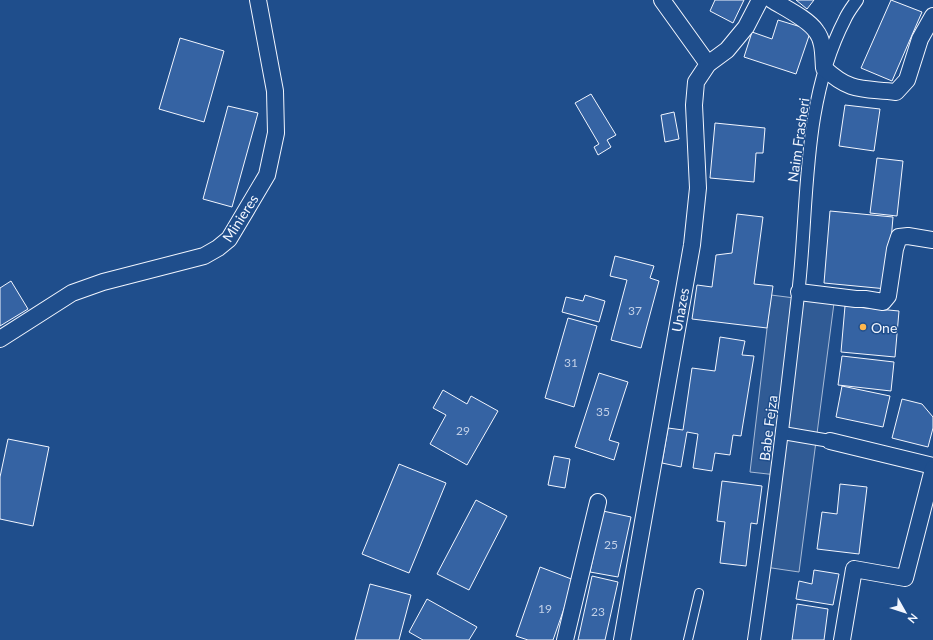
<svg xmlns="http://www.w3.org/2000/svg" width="933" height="640" font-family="Lato,sans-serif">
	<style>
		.parking { fill: #305b95; stroke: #a8bbd7 }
		.building { fill: #3563a3; stroke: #f2f6ff }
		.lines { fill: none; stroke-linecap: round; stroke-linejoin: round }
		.service-casing { stroke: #f2f6ff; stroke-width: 10 }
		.pedestrian-casing { stroke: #f2f6ff; stroke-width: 14 }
		.minor-casing { stroke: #f2f6ff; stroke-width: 18 }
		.service { stroke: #1f4e8c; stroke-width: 8 }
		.pedestrian { stroke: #1f4e8c; stroke-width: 12 }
		.minor { stroke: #1f4e8c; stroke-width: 16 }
		.poi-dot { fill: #ffb74d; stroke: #1f4e8c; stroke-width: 1.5 }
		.labels { text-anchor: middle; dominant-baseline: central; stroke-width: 3; stroke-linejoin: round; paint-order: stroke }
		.number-label { font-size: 12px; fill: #c3d1e8 }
		.street-label { font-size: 14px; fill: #f2f6ff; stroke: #1f4e8c }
		.poi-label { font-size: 14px; fill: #f2f6ff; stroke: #1f4e8c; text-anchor: start }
	</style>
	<rect width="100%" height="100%" fill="#1f4e8c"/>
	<path class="parking" d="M771,295L834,303L799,572L765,567L777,475L750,472Z"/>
	<g class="building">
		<path d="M715,0H744L733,23L710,11Z"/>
		<path d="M796,0H814L807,9Z"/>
		<path d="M891,0L922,12L892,81L861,68Z"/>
		<path d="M778,20L811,30L796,74L744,57L752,32L772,39Z"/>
		<path d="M180,38L224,51L204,122L159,109Z"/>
		<path d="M591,94L616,135L607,140L611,147L598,155L594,147L599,144L575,103Z"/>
		<path d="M845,105L880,109L874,151L839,146Z"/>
		<path d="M228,106L258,113L232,207L203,199Z"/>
		<path d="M674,112L679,139L665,142L661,115Z"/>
		<path d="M715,123L765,128L763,153H756L754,182L710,178Z"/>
		<path d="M877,158L903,161L897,216L870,213Z"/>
		<path d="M830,211L893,217L887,289L824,283Z"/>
		<path d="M737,214L763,217L754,284L773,286L767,328L692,319L697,285L712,287L716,255L732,253Z"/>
		<path d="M615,256L654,266L650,278L659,281L641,348L611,340L627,280L610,276Z"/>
		<path d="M11,281L28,309L0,326V288Z"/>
		<path d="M585,295L605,301L599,322L562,312L566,297L583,301Z"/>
		<path d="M845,306L899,311L895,357L841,352Z"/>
		<path d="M568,318L597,326L574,407L545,398Z"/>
		<path d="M720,337L745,341L742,355L754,356L741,436L733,435L730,455L715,453L712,471L693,468L698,434L687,432L681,467L662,463L668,428L683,430L692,368L715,371Z"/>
		<path d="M842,356L894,362L891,391L838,385Z"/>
		<path d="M599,373L628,382L609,440L619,443L614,460L575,447Z"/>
		<path d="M842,386L890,396L883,427L836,417Z"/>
		<path d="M443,390L467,404L471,396L498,411L467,465L430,444L446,415L433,408Z"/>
		<path d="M902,399L922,404L933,417V428L928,447L892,438Z"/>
		<path d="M8,439L49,447L33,526L0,519V477Z"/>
		<path d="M554,456L570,459L565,488L548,485Z"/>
		<path d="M399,464L446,483L409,573L362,554Z"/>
		<path d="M722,481L762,486L757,524L751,523L746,566L720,563L725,522L717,521Z"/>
		<path d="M840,484L867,487L859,554L817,549L822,512L837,514Z"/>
		<path d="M476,500L507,516L469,590L437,574Z"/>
		<path d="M603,511L631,517L618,577L590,572Z"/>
		<path d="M540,567L574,580L553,640H528L516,636Z"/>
		<path d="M814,570L839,574L833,605L796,599L799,581L812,584Z"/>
		<path d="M592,576L618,582L605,640H578Z"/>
		<path d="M370,584L411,595L399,640H355Z"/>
		<path d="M427,599L477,627L469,640H423L409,632Z"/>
		<path d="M797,604L828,609L824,640H792Z"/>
	</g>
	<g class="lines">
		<defs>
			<path id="service" d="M688,640L699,593"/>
			<g id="pedestrian">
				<path d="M783,433L830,441"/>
				<path d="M754,640C771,525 785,410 798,295C809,203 801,104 845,19C848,12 853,6 857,0"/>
			</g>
			<g id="minor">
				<path d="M662,0L708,64"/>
				<path d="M772,0C785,8 808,19 816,31C824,41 823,56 824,68C851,93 862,88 896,92L907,80L920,39L933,16"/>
				<path d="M799,292L856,299H865L883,302L888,296L895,249L899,237L908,236L933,240"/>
				<path d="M0,339L72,293L103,282L204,256L218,248L229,239L267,175L276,133L275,91L258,0"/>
				<path d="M830,441L933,466"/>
				<path d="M565,640L598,502"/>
				<path d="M622,640L692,245L698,188L694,105L696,82L708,64L727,50L746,27L760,0"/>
				<path d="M842,640L854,569L905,578L933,469"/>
			</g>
		</defs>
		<use href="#service" class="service-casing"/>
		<use href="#pedestrian" class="pedestrian-casing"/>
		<use href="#minor" class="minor-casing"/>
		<use href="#service" class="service"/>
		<use href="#pedestrian" class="pedestrian"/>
		<use href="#minor" class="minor"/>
	</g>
	<circle class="poi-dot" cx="863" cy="327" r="4"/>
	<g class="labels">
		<g class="number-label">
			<text x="635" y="310">37</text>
			<text x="571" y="362">31</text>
			<text x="603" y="411">35</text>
			<text x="463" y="430">29</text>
			<text x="611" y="544">25</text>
			<text x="545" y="608">19</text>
			<text x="598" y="611">23</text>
		</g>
		<g class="street-label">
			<text transform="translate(798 140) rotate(-82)">Naim Frasheri</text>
			<text transform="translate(240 218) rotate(-57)">Minieres</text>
			<text transform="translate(680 310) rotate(-80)">Unazes</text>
			<text transform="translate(768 428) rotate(-83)">Babe Fejza</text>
		</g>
		<g class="poi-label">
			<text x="871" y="327">One</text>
		</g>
	</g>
	<g transform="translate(905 612) rotate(129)" stroke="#1f4e8c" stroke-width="3" paint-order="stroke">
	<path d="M0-3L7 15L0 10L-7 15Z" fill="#f2f6ff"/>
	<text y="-6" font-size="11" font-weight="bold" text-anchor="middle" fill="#f2f6ff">N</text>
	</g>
</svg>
